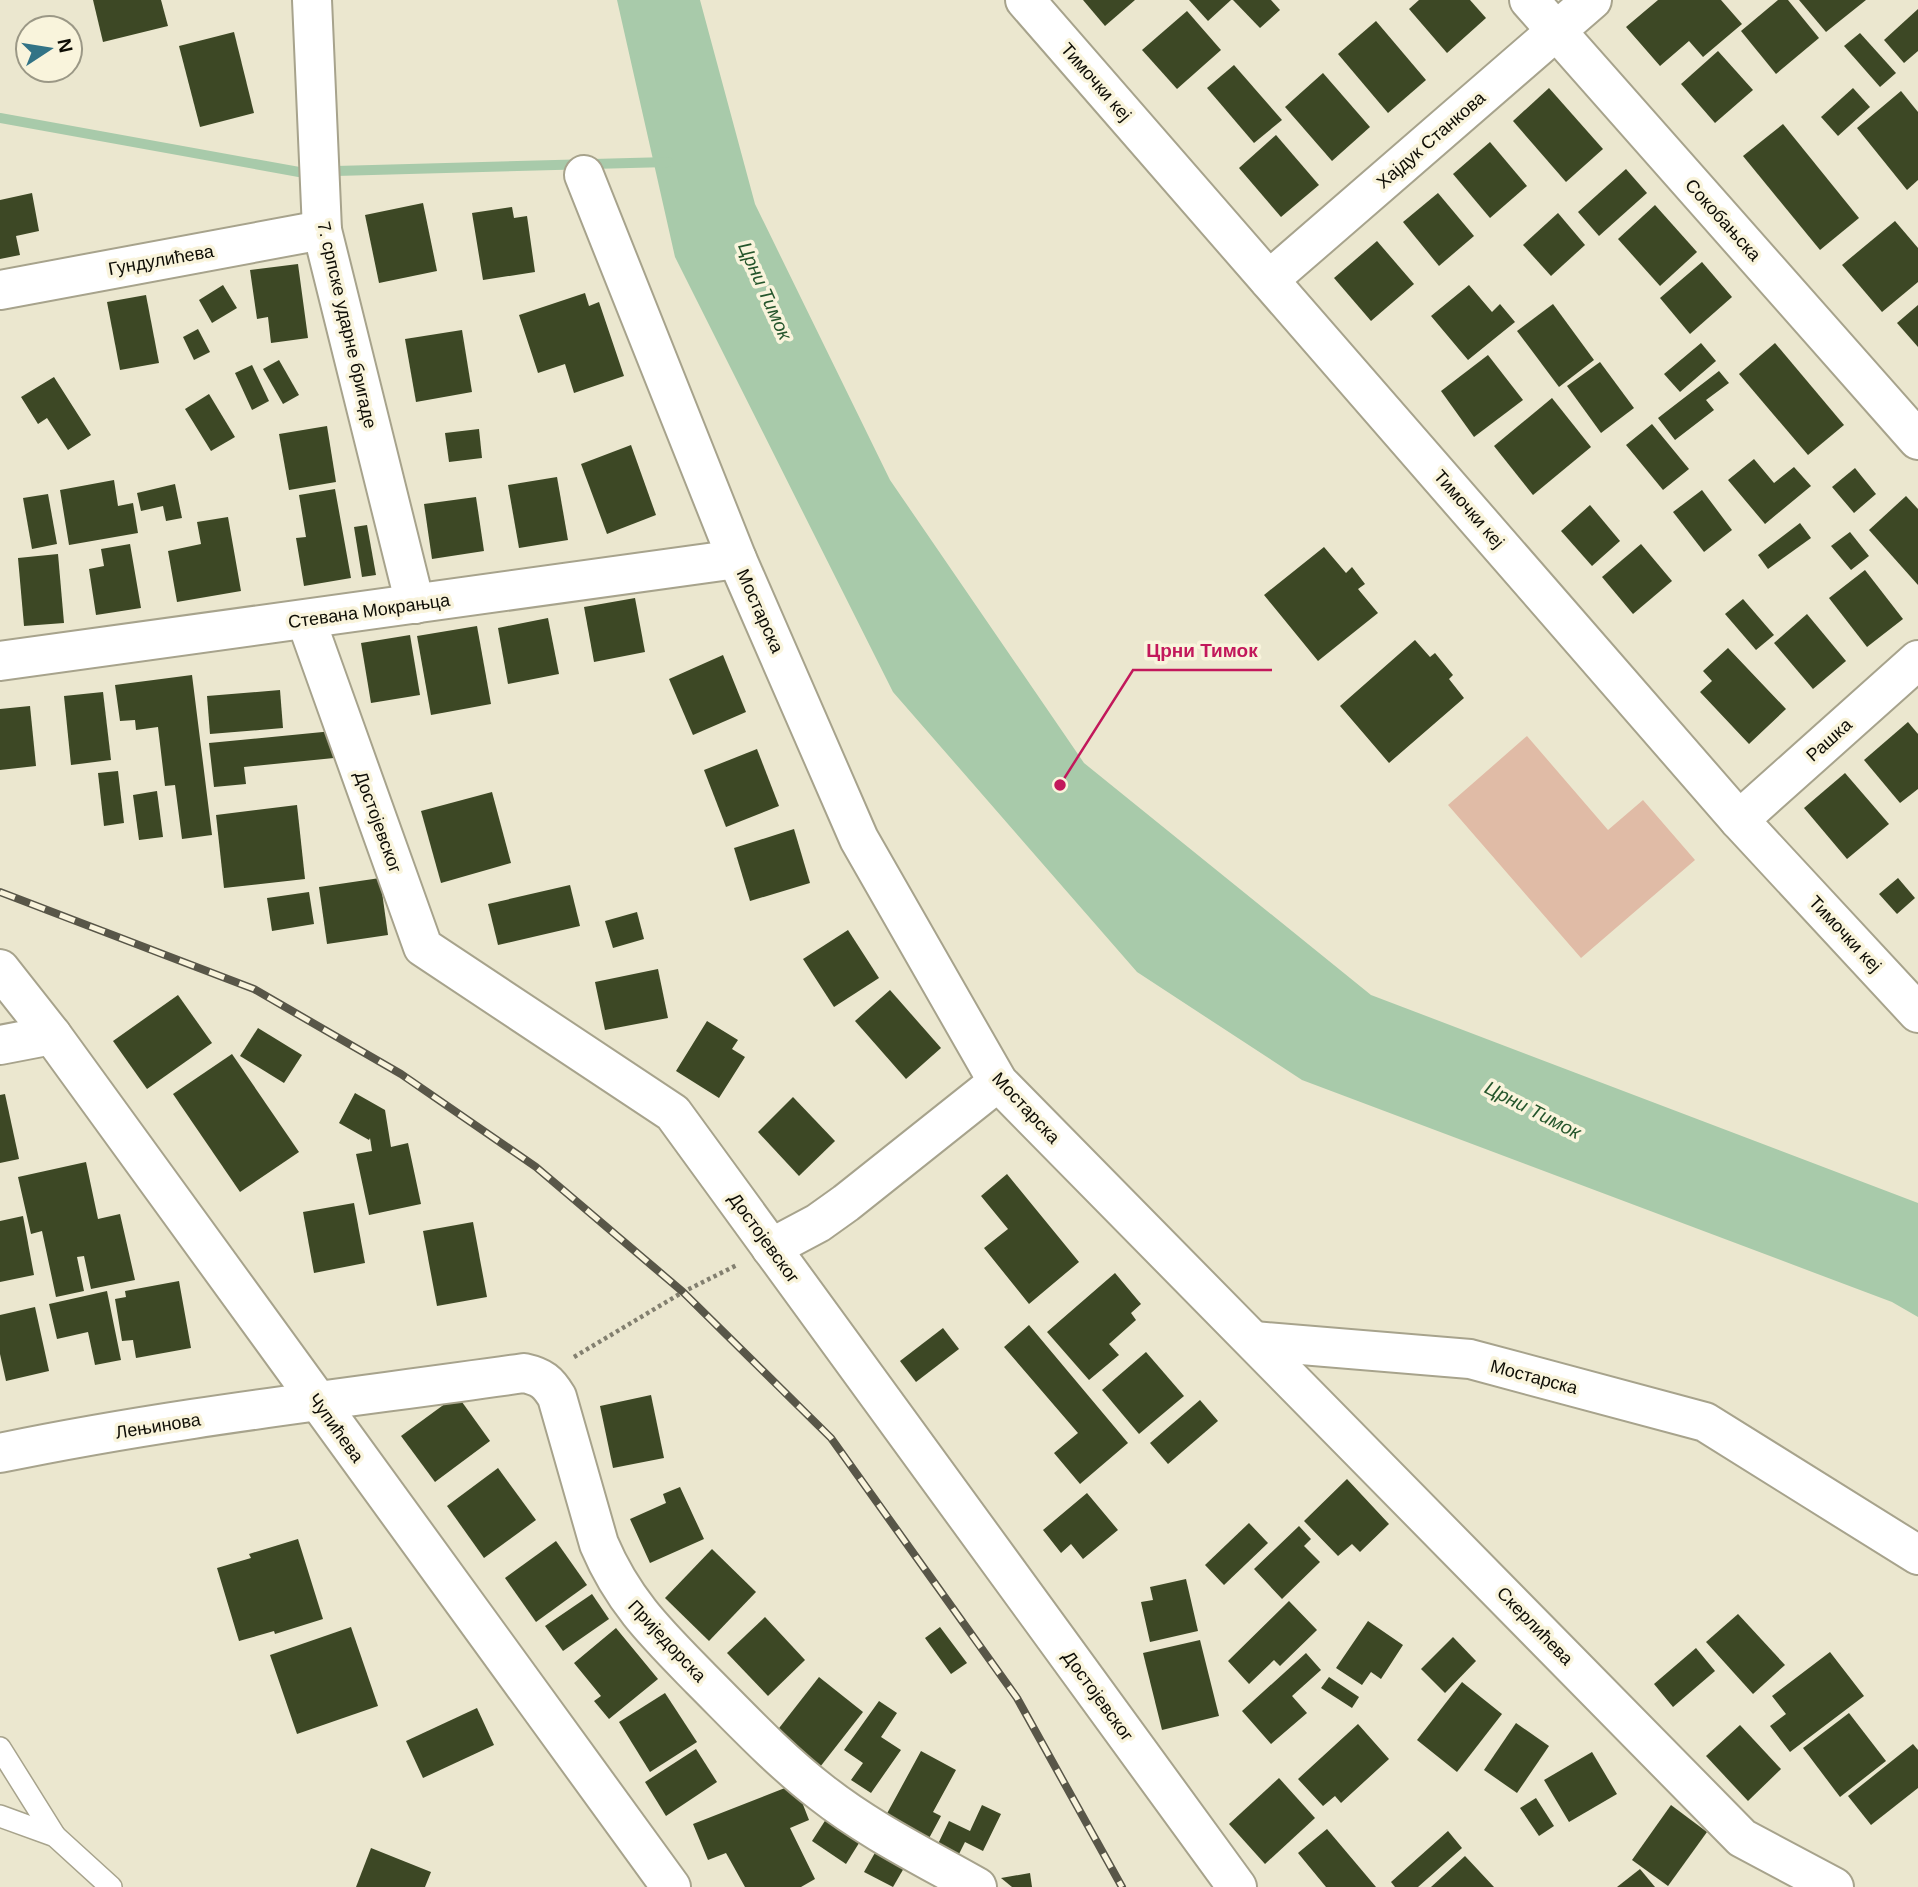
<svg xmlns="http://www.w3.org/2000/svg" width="1918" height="1887" font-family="Arial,sans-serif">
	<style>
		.green { fill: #e0bba6 }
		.water { fill: #a8caaa }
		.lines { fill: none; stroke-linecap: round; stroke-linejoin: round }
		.stream { stroke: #a8caaa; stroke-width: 10 }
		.building { fill: #3d4825 }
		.service-casing { stroke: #a7a38c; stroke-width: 24 }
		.minor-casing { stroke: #a7a38c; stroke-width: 42 }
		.path { stroke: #827f6f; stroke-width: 4.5; stroke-dasharray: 3.5 3.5; stroke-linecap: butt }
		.service { stroke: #fff; stroke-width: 21 }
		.minor { stroke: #fff; stroke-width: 38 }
		.rail-casing { stroke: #585648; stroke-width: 8 }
		.rail { stroke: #f9f4dc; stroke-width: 5; stroke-dasharray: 16; stroke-linecap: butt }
		.labels { text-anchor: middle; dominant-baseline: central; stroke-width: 7; stroke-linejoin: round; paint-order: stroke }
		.street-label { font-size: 18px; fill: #0e0d05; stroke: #f9f4dc }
		.water-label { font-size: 19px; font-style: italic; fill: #24552b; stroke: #f9f4dc }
		.leader { fill: none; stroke: #c2185b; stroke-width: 2.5 }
		.callout-dot { fill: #c2185b; stroke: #f9f4dc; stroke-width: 2.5 }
		.callout-label { font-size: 19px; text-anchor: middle; font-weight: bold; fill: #c2185b; stroke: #f9f4dc; stroke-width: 7; stroke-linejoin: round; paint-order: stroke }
	</style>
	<rect width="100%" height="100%" fill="#ebe7cf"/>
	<path class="green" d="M1527,736L1608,830L1643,800L1695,860L1581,958L1448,805Z"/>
	<path class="water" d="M617,0H700L755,204L890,480L1084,763L1371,995L1918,1203V1317L1892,1302L1302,1080L1137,972L893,692L675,257Z"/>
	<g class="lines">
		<path class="stream" d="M0,118L299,172L668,162"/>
	</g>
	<g class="building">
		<path d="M93,0H161L168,26L103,42Z"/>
		<path d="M1083,0H1135L1105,26Z"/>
		<path d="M1189,0H1231L1208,21Z"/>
		<path d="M1233,0H1271L1280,10L1260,28Z"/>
		<path d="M1419,0H1470L1486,18L1447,53L1409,9Z"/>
		<path d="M1658,0H1721L1742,24L1703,57L1689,41L1660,66L1626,27Z"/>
		<path d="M1778,0H1788L1819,38L1776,74L1741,31Z"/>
		<path d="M1799,0H1866L1826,32Z"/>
		<path d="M1918,9V51L1904,63L1884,40Z"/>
		<path d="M1187,11L1221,50L1177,89L1142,50Z"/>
		<path d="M1376,21L1426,80L1388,113L1338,54Z"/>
		<path d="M234,32L254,113L200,127L179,46Z"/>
		<path d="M1860,33L1896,73L1880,87L1844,46Z"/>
		<path d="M1718,51L1753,90L1715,123L1681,84Z"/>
		<path d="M1234,65L1282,120L1254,143L1207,88Z"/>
		<path d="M1323,73L1370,127L1332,161L1285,107Z"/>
		<path d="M1549,88L1603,149L1566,182L1513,121Z"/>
		<path d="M1853,88L1870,107L1838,136L1821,117Z"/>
		<path d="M1901,91L1918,112V180L1907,190L1857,128Z"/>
		<path d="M1783,124L1859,218L1820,250L1743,156Z"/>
		<path d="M1276,135L1319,185L1281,217L1239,168Z"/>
		<path d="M1490,142L1527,186L1490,218L1453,174Z"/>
		<path d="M1626,169L1647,193L1599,236L1578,212Z"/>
		<path d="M32,193L39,231L16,236L20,255L0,259V200Z"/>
		<path d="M1438,193L1474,236L1439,266L1403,222Z"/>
		<path d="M423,203L437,271L379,283L365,215Z"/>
		<path d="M1655,205L1697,252L1660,286L1618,239Z"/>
		<path d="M512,207L514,218L527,216L535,272L483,280L472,213Z"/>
		<path d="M1558,213L1585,245L1551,276L1523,245Z"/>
		<path d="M1895,221L1918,248V282L1882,312L1842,265Z"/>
		<path d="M1377,241L1414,284L1371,321L1334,278Z"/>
		<path d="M1702,262L1732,297L1690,334L1660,298Z"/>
		<path d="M298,264L308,338L271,343L268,317L257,319L250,270Z"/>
		<path d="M223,285L237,308L212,323L199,300Z"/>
		<path d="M1469,285L1492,312L1500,304L1515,322L1468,360L1431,316Z"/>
		<path d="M585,293L589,306L599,302L624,376L574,393L565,364L538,373L519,315Z"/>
		<path d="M146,295L159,363L120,370L107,302Z"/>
		<path d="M1553,304L1594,360L1559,387L1517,331Z"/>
		<path d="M1918,305V347L1897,323Z"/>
		<path d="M198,329L210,352L194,360L183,337Z"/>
		<path d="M462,330L472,392L416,402L405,339Z"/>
		<path d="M1701,343L1716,361L1680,392L1664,374Z"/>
		<path d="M1775,343L1844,425L1808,455L1739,374Z"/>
		<path d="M1488,355L1523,400L1474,437L1441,391Z"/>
		<path d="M279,360L299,395L283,404L263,369Z"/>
		<path d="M1600,362L1634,408L1601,433L1567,386Z"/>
		<path d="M252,365L269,401L252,410L235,373Z"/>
		<path d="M1719,371L1729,383L1706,400L1714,410L1675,440L1658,418Z"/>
		<path d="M54,377L91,435L68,450L47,418L38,424L21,397Z"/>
		<path d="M209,394L235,437L211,451L185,409Z"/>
		<path d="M1552,398L1591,447L1533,495L1494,446Z"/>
		<path d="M1652,424L1689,469L1663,490L1626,445Z"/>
		<path d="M327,426L336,482L289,490L279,434Z"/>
		<path d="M479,429L482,458L449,462L445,433Z"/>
		<path d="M631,445L656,515L607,534L581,464Z"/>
		<path d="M1754,459L1774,483L1794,467L1811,486L1765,524L1728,480Z"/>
		<path d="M1855,468L1876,494L1854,513L1832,487Z"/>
		<path d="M557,477L568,540L519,548L508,485Z"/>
		<path d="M114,480L118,506L133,503L138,533L69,545L60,490Z"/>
		<path d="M175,484L182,518L166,521L163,506L141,511L137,493Z"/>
		<path d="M335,489L351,578L304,586L296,538L306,537L299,495Z"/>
		<path d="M1702,490L1732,530L1704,552L1673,512Z"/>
		<path d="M48,494L57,544L32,549L23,498Z"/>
		<path d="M1906,496L1918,509V585L1869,530Z"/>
		<path d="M476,497L484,551L432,559L424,504Z"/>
		<path d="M1590,505L1620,541L1592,566L1561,531Z"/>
		<path d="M228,517L241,591L177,602L168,551L201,544L197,522Z"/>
		<path d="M1800,523L1811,538L1768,569L1758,555Z"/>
		<path d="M367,525L376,575L362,577L354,527Z"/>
		<path d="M1850,532L1869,556L1851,570L1831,546Z"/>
		<path d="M130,544L141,608L96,615L89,569L104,566L101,549Z"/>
		<path d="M1641,544L1672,581L1633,614L1602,577Z"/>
		<path d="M1324,547L1346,573L1352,567L1365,584L1358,589L1378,613L1318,661L1264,595Z"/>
		<path d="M58,554L64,623L24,626L18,558Z"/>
		<path d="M1865,570L1903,619L1867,647L1829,598Z"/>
		<path d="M635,598L645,652L594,662L584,607Z"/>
		<path d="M1743,599L1774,635L1756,650L1725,614Z"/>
		<path d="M1807,614L1846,661L1813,689L1774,643Z"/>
		<path d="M548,618L559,674L508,684L498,628Z"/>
		<path d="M477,626L491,704L431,715L417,636Z"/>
		<path d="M410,635L420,695L371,703L361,643Z"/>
		<path d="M1415,640L1430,657L1435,653L1453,675L1449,679L1464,698L1389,763L1340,706Z"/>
		<path d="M1728,648L1786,709L1749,744L1700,692L1712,681L1703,671Z"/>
		<path d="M723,655L746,712L693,735L669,679Z"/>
		<path d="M192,675L212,835L182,839L175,785L165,786L158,727L136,730L135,720L120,721L115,685Z"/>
		<path d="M280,690L283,728L210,734L207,696Z"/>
		<path d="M103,692L111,760L71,765L64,696Z"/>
		<path d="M30,706L36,766L0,770V709Z"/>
		<path d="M1908,722L1918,734V789L1900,803L1864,760Z"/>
		<path d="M333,731L344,757L244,767L246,784L214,787L209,743Z"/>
		<path d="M757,749L779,806L726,827L704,770Z"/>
		<path d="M118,771L124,823L104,826L98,773Z"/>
		<path d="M1845,773L1889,824L1847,859L1804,808Z"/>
		<path d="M157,791L163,837L139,840L133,795Z"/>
		<path d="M492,792L511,863L441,883L421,811Z"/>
		<path d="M297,805L305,879L224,888L216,815Z"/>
		<path d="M794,829L810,883L750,901L734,848Z"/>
		<path d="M380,878L388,935L327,944L319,887Z"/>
		<path d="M1898,878L1915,898L1897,914L1879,894Z"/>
		<path d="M570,885L580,926L498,945L488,904Z"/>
		<path d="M309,892L314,924L272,931L267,898Z"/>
		<path d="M637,912L644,939L613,948L605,921Z"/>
		<path d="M848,930L879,978L834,1007L803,959Z"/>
		<path d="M658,969L668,1018L605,1030L595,982Z"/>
		<path d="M890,990L941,1048L906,1079L855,1021Z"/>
		<path d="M178,995L212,1043L147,1089L113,1041Z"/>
		<path d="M707,1021L738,1040L732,1049L745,1057L719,1098L676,1071Z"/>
		<path d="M258,1028L302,1055L284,1083L240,1056Z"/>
		<path d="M232,1054L299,1152L240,1192L173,1094Z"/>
		<path d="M355,1093L385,1110L391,1147L408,1143L421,1204L369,1215L356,1154L372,1151L370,1138L369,1140L339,1123Z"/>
		<path d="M5,1094L19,1159L0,1163V1095Z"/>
		<path d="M793,1097L835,1141L799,1176L758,1132Z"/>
		<path d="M86,1162L98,1219L120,1214L135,1280L91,1289L84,1256L77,1257L84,1291L56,1297L42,1231L31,1234L18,1177Z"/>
		<path d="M1007,1174L1079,1262L1029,1304L984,1248L1008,1229L981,1196Z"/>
		<path d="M354,1203L365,1263L314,1273L303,1212Z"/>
		<path d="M23,1216L34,1275L0,1282V1221Z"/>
		<path d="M473,1222L487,1297L437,1306L423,1231Z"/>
		<path d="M1115,1273L1141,1304L1131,1313L1136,1320L1109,1344L1119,1355L1089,1380L1047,1332Z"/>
		<path d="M179,1281L191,1348L136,1358L133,1340L122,1341L115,1299L126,1297L125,1291Z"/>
		<path d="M107,1291L121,1360L95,1365L88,1332L57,1339L49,1304Z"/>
		<path d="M35,1307L49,1371L6,1381L0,1354V1315Z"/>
		<path d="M1029,1325L1128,1443L1080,1484L1054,1453L1078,1433L1004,1347Z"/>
		<path d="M943,1328L959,1349L916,1382L900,1361Z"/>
		<path d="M1146,1352L1184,1396L1139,1434L1102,1390Z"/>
		<path d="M457,1395L490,1441L435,1482L401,1436Z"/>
		<path d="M651,1395L664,1458L613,1468L600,1406Z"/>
		<path d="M1200,1400L1218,1421L1168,1464L1150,1443Z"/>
		<path d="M498,1468L536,1520L484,1558L447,1506Z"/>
		<path d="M1347,1479L1389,1524L1360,1552L1352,1544L1338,1556L1304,1521Z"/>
		<path d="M680,1487L704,1539L650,1563L630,1519L666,1503L663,1494Z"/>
		<path d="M1087,1493L1118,1530L1083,1559L1071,1544L1061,1553L1043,1530Z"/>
		<path d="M1249,1523L1268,1543L1224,1585L1205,1565Z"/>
		<path d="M1299,1526L1311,1539L1304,1546L1320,1562L1282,1599L1254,1569Z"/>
		<path d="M298,1539L323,1619L275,1634L274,1631L239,1641L217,1568L251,1558L249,1554Z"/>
		<path d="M556,1541L587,1585L536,1622L505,1578Z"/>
		<path d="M712,1549L756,1592L709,1641L665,1598Z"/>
		<path d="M1186,1579L1198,1631L1150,1642L1141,1602L1153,1600L1150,1587Z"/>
		<path d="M592,1594L609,1619L563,1651L545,1626Z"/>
		<path d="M1289,1601L1317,1630L1280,1666L1274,1660L1249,1684L1228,1661Z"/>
		<path d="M1738,1614L1785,1665L1753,1694L1706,1642Z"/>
		<path d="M765,1617L805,1660L768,1696L727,1653Z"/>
		<path d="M1368,1621L1403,1645L1381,1679L1371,1672L1362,1685L1336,1668Z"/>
		<path d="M351,1627L378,1706L297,1734L270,1655Z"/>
		<path d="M940,1627L967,1663L951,1674L925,1638Z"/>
		<path d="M616,1628L658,1679L609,1719L594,1701L601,1696L574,1663Z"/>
		<path d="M1453,1637L1476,1661L1445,1693L1421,1669Z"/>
		<path d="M1200,1640L1219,1716L1162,1730L1143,1653Z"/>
		<path d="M1696,1648L1715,1671L1673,1707L1654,1684Z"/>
		<path d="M1830,1652L1864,1696L1790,1752L1770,1726L1786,1714L1772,1696Z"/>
		<path d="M1306,1653L1321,1670L1292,1696L1307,1713L1271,1744L1242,1711Z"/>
		<path d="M819,1677L863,1712L820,1767L776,1732Z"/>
		<path d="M1329,1677L1359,1697L1352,1708L1321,1688Z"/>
		<path d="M1462,1682L1502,1714L1457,1772L1417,1740Z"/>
		<path d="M665,1693L697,1742L650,1772L619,1722Z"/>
		<path d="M879,1701L897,1713L881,1737L901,1750L871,1793L851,1780L863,1763L844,1750Z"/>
		<path d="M477,1708L494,1745L423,1778L406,1741Z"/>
		<path d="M1849,1713L1886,1761L1840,1797L1803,1748Z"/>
		<path d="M1516,1723L1549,1746L1517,1793L1484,1770Z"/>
		<path d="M1358,1724L1389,1759L1341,1803L1335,1796L1323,1806L1298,1779Z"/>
		<path d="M1740,1725L1781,1769L1748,1801L1706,1756Z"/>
		<path d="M1913,1744L1918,1750V1788L1871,1825L1848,1796Z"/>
		<path d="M696,1749L717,1782L666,1816L645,1782Z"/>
		<path d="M921,1751L956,1770L933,1812L941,1816L927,1842L884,1819Z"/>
		<path d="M1592,1752L1617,1794L1569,1822L1544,1780Z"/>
		<path d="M1279,1778L1315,1818L1265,1864L1229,1824Z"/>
		<path d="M795,1784L809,1820L790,1828L815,1879L801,1887H745L726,1853L708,1860L693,1824Z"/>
		<path d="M1536,1798L1554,1826L1539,1836L1520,1808Z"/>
		<path d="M982,1805L1001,1814L983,1851L965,1842L957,1858L936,1848L949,1821L970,1831Z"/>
		<path d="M1671,1805L1707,1832L1668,1886L1632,1860Z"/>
		<path d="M830,1813L864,1835L846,1864L812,1841Z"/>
		<path d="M1327,1829L1376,1887H1326L1298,1853Z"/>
		<path d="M1448,1831L1462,1848L1418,1887H1395L1391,1882Z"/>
		<path d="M371,1848L431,1872L425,1887H356Z"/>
		<path d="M876,1851L904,1868L893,1887L864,1872Z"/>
		<path d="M1465,1856L1494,1887H1431Z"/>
		<path d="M1640,1869L1655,1887H1617Z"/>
		<path d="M1030,1873L1032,1887H1012L1001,1878Z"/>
	</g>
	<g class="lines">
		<defs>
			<g id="service">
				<path d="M0,1748L55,1836"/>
				<path d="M0,1816L55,1836L111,1887"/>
			</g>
			<g id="minor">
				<path d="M312,0L322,230L415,604"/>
				<path d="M1025,0L1739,820L1918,1013"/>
				<path d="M1529,0L1918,440"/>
				<path d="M584,175L737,559L859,839L998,1082L1742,1838L1834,1887"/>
				<path d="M1269,280L1592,0"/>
				<path d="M0,290L322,230"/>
				<path d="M306,620L423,947L673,1113L1237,1887"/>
				<path d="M0,661L737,559"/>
				<path d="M1739,820L1918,660"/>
				<path d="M0,969L52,1035L671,1887"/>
				<path d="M0,1045L52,1035"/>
				<path d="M771,1248L818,1223L846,1203L998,1082"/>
				<path d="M1254,1341L1470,1359L1705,1422L1918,1555"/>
				<path d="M0,1453C173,1417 349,1398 524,1373C542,1377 548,1382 557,1397L599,1544C624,1603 658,1635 701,1679C740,1718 778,1759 822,1793C869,1830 924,1857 977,1887"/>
			</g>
		</defs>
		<use href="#service" class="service-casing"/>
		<use href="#minor" class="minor-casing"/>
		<path class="path" d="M574,1357L683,1292L737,1265"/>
		<use href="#service" class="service"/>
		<use href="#minor" class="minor"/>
		<defs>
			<path id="rail" d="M0,892L254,989L401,1074L536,1167L683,1292L831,1438L1017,1698L1122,1887"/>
		</defs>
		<use href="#rail" class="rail-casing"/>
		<use href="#rail" class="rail"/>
	</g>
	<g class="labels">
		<g class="street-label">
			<text transform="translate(1096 82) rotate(49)">Тимочки кеј</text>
			<text transform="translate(1431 140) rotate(-41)">Хајдук Станкова</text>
			<text transform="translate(1723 220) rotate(48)">Сокобањска</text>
			<text transform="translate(161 260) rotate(-10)">Гундулићева</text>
			<text transform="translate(347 325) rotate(77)">7. српске ударне бригаде</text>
			<text transform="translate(1469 509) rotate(49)">Тимочки кеј</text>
			<text transform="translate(369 611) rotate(-8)">Стевана Мокрањца</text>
			<text transform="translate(760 611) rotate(66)">Мостарска</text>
			<text transform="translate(1829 740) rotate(-42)">Рашка</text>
			<text transform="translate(378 822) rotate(70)">Достојевског</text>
			<text transform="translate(1845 934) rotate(47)">Тимочки кеј</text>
			<text transform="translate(1026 1108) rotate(47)">Мостарска</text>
			<text transform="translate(764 1238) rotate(54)">Достојевског</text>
			<text transform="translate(1534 1377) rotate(15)">Мостарска</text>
			<text transform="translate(158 1426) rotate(-9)">Лењинова</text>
			<text transform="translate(336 1428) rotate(54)">Чупићева</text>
			<text transform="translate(1535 1626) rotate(46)">Скерлићева</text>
			<text transform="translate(667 1641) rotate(47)">Приједорска</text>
			<text transform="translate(1098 1696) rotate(54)">Достојевског</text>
		</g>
		<g class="water-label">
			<text transform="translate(765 291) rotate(66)">Црни Тимок</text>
			<text transform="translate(1533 1110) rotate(27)">Црни Тимок</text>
		</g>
	</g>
	<path class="leader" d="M1060 785L1133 670H1272"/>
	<circle class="callout-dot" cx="1060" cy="785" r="7"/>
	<g class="callout-label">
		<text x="1202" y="657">Црни Тимок</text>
	</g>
	<g transform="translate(49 49) rotate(78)"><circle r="33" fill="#f9f4dc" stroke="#9b9886" stroke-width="2"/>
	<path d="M0-5L12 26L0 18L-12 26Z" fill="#327386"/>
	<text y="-10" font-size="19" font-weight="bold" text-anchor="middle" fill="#0e0d05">N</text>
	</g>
</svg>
